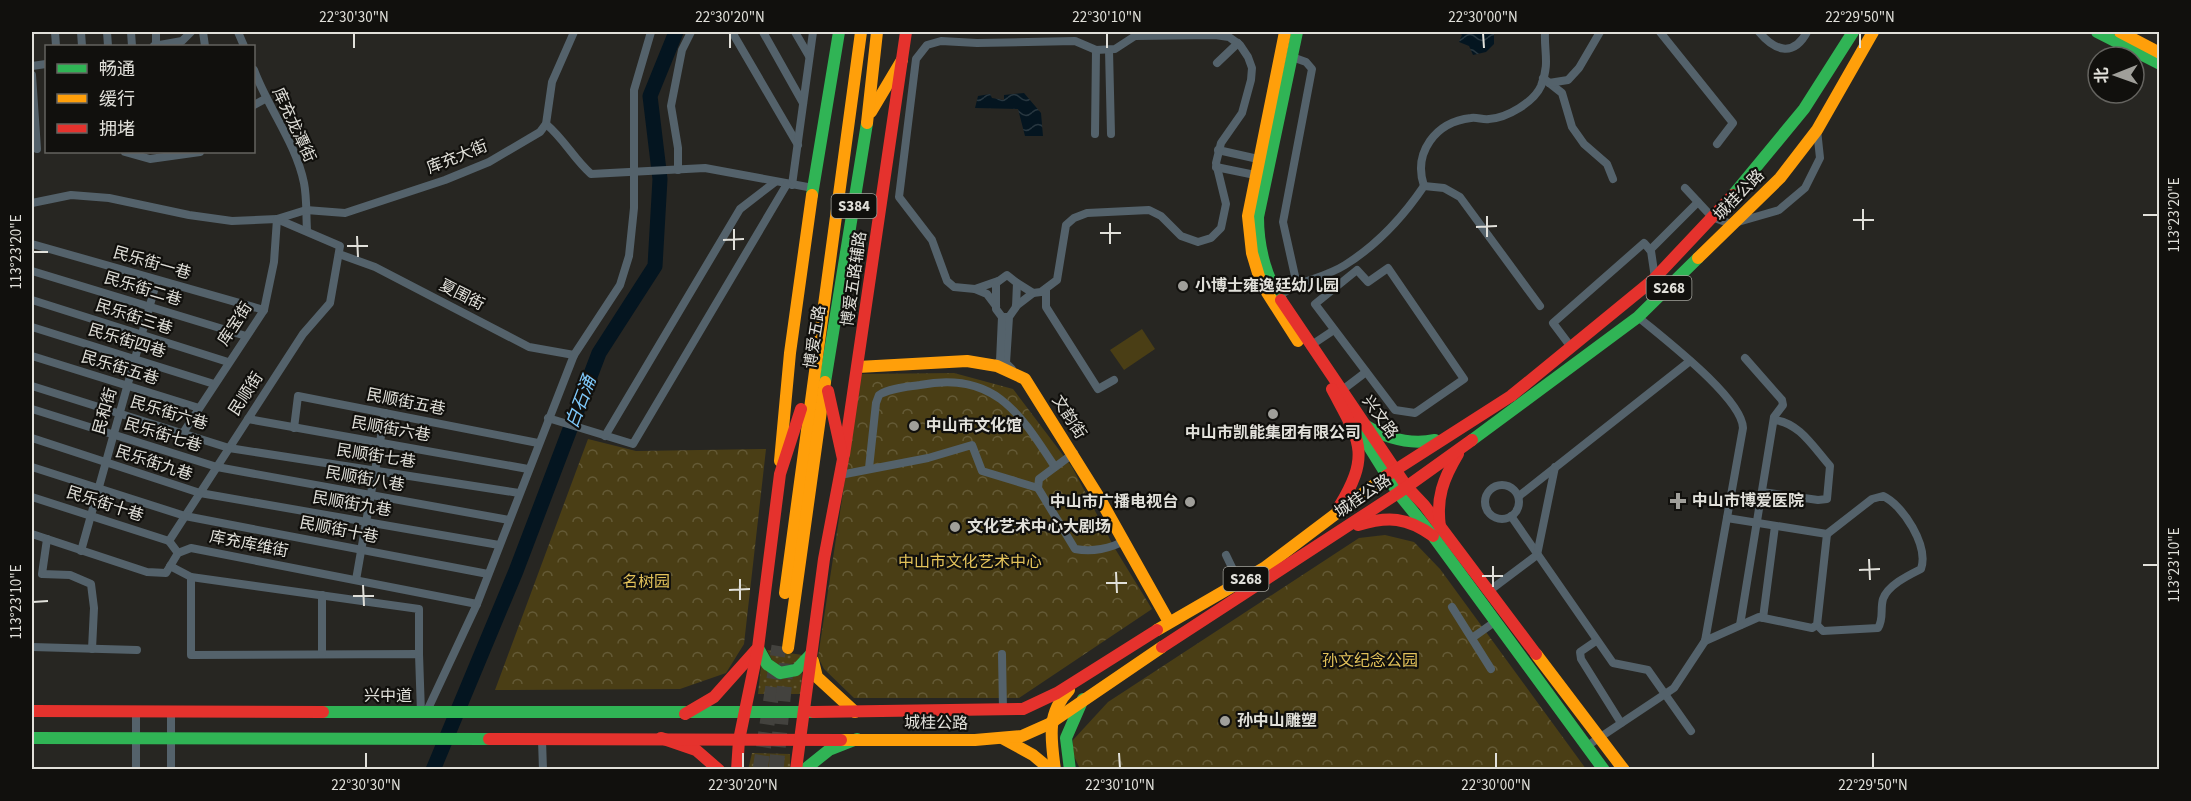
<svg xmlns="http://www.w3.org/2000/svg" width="2191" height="801" font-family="'Source Sans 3','Noto Sans SC',sans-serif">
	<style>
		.grass { fill: url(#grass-dots) }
		.park { fill: url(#park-crowns) }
		.pitch { fill: #4a3e15 }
		.water { fill: url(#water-waves) }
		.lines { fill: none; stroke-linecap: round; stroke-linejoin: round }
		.river { stroke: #041520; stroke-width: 15 }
		.highway-tunnel { stroke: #43423e; stroke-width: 15; stroke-dasharray: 15 8; stroke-linecap: butt }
		.street { stroke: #54626b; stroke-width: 8 }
		.fast { stroke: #30b455; stroke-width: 12 }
		.slow { stroke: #ff9f0a; stroke-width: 12 }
		.jam { stroke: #e5322d; stroke-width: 12 }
		.ticks { fill: none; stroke: #e1e0da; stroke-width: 2 }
		.poi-dot { fill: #a09f9a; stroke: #11100d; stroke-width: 2 }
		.labels { text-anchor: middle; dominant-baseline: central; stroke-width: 4.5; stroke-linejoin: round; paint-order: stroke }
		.shield { fill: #11100d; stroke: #a3a29c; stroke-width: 1.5 }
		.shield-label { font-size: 15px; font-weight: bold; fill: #e1e0da }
		.street-label { font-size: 16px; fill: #e1e0da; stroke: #11100d }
		.poi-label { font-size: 16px; font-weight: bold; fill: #e1e0da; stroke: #11100d; text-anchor: start }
		.park-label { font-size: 16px; fill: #e3c25a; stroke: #11100d }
		.water-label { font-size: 18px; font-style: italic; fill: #7fc9fb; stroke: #11100d }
		.neatline { fill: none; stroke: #e1e0da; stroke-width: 2 }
		.ticks-label { font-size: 15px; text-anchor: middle; fill: #e1e0da }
	</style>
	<defs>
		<pattern id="grass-dots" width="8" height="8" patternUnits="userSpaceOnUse" patternTransform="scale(1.5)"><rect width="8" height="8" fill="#4a3e15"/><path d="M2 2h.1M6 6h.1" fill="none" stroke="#645a36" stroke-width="1.8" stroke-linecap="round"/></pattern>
		<pattern id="park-crowns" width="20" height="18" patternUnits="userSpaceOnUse" patternTransform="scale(1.5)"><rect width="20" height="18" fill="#4a3e15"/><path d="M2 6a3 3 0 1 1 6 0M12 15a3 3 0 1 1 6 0" fill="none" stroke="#645a36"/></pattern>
		<pattern id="water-waves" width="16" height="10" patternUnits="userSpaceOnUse" patternTransform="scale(1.5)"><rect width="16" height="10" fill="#041520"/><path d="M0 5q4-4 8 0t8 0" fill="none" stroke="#283740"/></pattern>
	</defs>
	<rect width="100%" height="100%" fill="#272622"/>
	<g class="grass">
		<path d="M767,650L803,655L798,663L775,666Z"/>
		<path d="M761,666L802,670L801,694H758Z"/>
		<path d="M752,753L790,754V769L748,770Z"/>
	</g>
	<g class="park">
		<path d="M954,373L1013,389L1072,467L1114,547L1152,609L1019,698H854L824,669L818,657L861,374Z"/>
		<path d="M588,439L636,451L766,449L744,644L726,673L680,689L495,690Z"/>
		<path d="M1385,535L1414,542L1440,569L1586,769H1080L1073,754V740L1108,702L1359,538Z"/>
	</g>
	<path class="pitch" d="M1142,329L1155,349L1124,370L1110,350Z"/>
	<g class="water">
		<path d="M1458,32H1494V44L1486,52L1473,55L1469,46L1459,42L1462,35Z"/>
		<path d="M1024,93L1041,113L1043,136H1025L1018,109L975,108L978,96L990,94L992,98L1004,100V95Z"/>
	</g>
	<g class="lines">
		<path class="river" d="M433,770L516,571L599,353L655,266L660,179L650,96L676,32"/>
		<g class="highway-tunnel">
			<path d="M760,770L779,646"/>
			<path d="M776,770L787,659"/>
		</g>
		<g class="street">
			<path d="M55,32L56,46"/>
			<path d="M81,32L82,46"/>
			<path d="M107,32L108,46"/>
			<path d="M131,32L132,46"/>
			<path d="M156,32V46"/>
			<path d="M203,32L205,46"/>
			<path d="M238,32L244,46"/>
			<path d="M732,32L798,145"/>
			<path d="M763,32L803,103"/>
			<path d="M795,32L809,56"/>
			<path d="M1660,32L1733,123L1717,144"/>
			<path d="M1759,32C1774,50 1793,58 1807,32"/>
			<path d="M154,46L182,41L191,32"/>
			<path d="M1109,50L1111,134"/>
			<path d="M1217,63L1238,43"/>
			<path d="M32,66L46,64"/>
			<path d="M254,70C268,108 296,143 304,183C307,198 306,215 307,230"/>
			<path d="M32,75L37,149"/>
			<path d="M1543,78L1562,93L1572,127L1584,144L1607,164L1613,179"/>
			<path d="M1549,83L1568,80L1579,68L1600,32"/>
			<path d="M254,105L265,99"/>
			<path d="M546,124C565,140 573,158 591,174L705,168L813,188"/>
			<path d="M1095,134L1096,50"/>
			<path d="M1218,150L1258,159"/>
			<path d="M125,152L150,159L200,152"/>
			<path d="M1216,167L1255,175"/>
			<path d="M678,170V148L671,106L682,50L691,32"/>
			<path d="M792,185L813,32"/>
			<path d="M1424,186C1413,153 1435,122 1471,118C1477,117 1483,120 1489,119C1507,118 1534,102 1541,86C1550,63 1544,53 1545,32"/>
			<path d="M1685,188L1712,217L1731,224L1779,210L1805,188L1820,158L1817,130"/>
			<path d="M32,203L71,195L109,198L189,215L232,221L277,219L340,246L330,303L303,334L169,541L178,553"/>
			<path d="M32,244L264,310"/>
			<path d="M1650,250L1698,202"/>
			<path d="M339,254L375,267L529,347L574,355"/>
			<path d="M1388,268L1464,379L1415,413L1395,410L1315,304L1357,270L1368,282Z"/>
			<path d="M32,271L246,336"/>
			<path d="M1297,285C1312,279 1331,274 1345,265C1377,245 1403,217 1424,186L1444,188L1460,197L1540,306"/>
			<path d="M975,289L954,287L947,281L932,240L899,197L916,59L927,45L941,41L977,43L1075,41L1096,50L1115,49L1135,36L1215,35L1229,37L1240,45L1248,57L1252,68L1251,80L1242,113L1221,143L1216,163L1226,204L1221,228L1211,238L1198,242L1181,236L1161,216L1149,210L1087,213L1074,218L1066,225L1057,280L1041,292L1033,293"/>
			<path d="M1046,289V307L1098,389L1114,380"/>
			<path d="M1278,296L1297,285L1283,222L1312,69L1306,62L1292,57"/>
			<path d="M32,300L228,362"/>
			<path d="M996,306L987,294L975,289L998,281"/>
			<path d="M1016,306L1033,293L1017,283"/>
			<path d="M1009,317H1002L996,309V283L1007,275L1017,283L1016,307L1009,317L1006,363L1012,369"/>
			<path d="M32,327L214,384"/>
			<path d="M1310,346L1334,330"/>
			<path d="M1571,347L1553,323L1644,243L1651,251L1655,278"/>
			<path d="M32,356L199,408"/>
			<path d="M996,364L1000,361L1002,317"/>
			<path d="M32,386L229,448L519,493"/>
			<path d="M1341,391L1366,372"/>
			<path d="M32,409L217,467L509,520"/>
			<path d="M548,418L633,444L787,184"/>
			<path d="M248,419L528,469"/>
			<path d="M294,428L298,396L538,443"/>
			<path d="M183,433L264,310L274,262L277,219L306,210L345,213L445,180L489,162L540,132L546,124L552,82L574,32"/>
			<path d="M605,436L740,209L775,182"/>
			<path d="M32,438L200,493L499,545"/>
			<path d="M1074,453L1039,479L1038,488L1075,549C1092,552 1111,549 1125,540"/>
			<path d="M32,467L185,516L488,574"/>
			<path d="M869,468L876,403L879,395C890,388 907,387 920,385C994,371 1019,412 1055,467"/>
			<path d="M840,475L928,458L972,445L982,471L1038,488"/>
			<circle cx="1502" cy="502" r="17"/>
			<path d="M1762,492L1818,500L1827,499L1830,466C1814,448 1799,422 1774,420"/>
			<path d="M1519,496L1690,361"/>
			<path d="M32,497L169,541"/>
			<path d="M1511,516L1613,663L1648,670L1691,731"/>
			<path d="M32,534L147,572L166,573L178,553L191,548L477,604"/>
			<path d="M47,539L42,574L70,575L91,584L94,608L92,649"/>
			<path d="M81,551L157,280"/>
			<path d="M1226,555L1239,582"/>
			<path d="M170,566L191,577V655L419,654L421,713"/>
			<path d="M191,577L419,609V654"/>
			<path d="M356,580L385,413"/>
			<path d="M1489,591L1537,555L1555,467"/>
			<path d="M322,595V654"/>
			<path d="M1452,607L1491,669"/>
			<path d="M1763,618L1775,526"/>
			<path d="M1740,625L1774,417L1783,405L1782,400L1745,358"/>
			<path d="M1817,625L1823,631L1878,628C1884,619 1880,609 1883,599C1888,585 1909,575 1921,569C1929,546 1903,505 1883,496L1872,499L1827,534"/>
			<path d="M1472,638L1496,621"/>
			<path d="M1596,641L1580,652L1581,659L1621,723"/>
			<path d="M1705,641L1759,617L1812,628L1817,625L1827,534L1727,518"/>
			<path d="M32,647L137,650"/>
			<path d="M1002,654L1003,710"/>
			<path d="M136,713V770"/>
			<path d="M171,713V770"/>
			<path d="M426,713L477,604L574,355L620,285L629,256L634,208V90L651,32"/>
			<path d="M542,740L543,770"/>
			<path d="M1587,746L1674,688L1705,641L1743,428C1742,398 1663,338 1638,317"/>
		</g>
		<g class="fast">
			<path d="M2097,32L2160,64"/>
			<path d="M812,195L839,32"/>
			<path d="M1733,195L1804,109L1853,32"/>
			<path d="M1281,300C1265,276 1258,245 1258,217L1297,32"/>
			<path d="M825,382L867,123"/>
			<path d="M1355,424L1398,493L1433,536L1604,770"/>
			<path d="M1365,425C1387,439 1409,445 1435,440"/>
			<path d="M1472,440L1638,317L1698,258"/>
			<path d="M758,648L767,664L780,673L796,670L811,654"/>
			<path d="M323,712H813"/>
			<path d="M32,738L489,739"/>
			<path d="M804,770L829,750L857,739"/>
			<path d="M1070,770L1066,738L1083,699"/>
		</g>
		<g class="slow">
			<path d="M1285,32L1248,216L1252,253L1261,283L1298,341"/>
			<path d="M2120,32L2160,53"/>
			<path d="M871,112L902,60"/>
			<path d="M867,123L877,32"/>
			<path d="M1698,258L1780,178L1817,130L1873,32"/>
			<path d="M858,367L967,361L997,366L1025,379L1100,499L1169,622"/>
			<path d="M780,461L790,353L812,195"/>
			<path d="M785,593L861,32"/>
			<path d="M1157,630L1264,568L1386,476"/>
			<path d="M788,648L825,382"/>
			<path d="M1536,654L1624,770"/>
			<path d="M813,661L817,677L855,712"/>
			<path d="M1002,738L1033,755L1051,770"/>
			<path d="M841,740H975L1022,736L1049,724L1162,647"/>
			<path d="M1055,770C1051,739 1046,714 1069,690"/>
		</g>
		<g class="jam">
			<path d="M1281,300L1407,487L1424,505L1536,654"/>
			<path d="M1332,389C1359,440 1372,453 1339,507"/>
			<path d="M844,455L906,32"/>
			<path d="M1386,476L1511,396L1653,280L1733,195"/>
			<path d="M1358,525C1388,516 1407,517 1433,536"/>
			<path d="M1440,527C1436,498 1443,479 1458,454"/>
			<path d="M1162,647L1398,493L1472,440"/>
			<path d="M32,711L323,712"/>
			<path d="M813,712L1023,709L1057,693L1157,630"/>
			<path d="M685,714L714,697L756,650"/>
			<path d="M661,738L696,750L719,770"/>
			<path d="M489,739L841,740"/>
			<path d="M737,770L739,740L758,648L780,474L801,409"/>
			<path d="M796,770L824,559L843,459L828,391"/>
		</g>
	</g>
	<path class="ticks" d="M354,33V48M730,33V48M1107,33V48M1483,33L1484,48M1860,33V48M1863,209V230M2143,215H2158M1487,216V237M1853,220H1874M1110,223V244M1476,227L1497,226M734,229V250M1100,233H1121M357,236L358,257M723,240L744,239M347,246H368M33,252H48M1869,559L1870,580M2143,565H2158M1493,566V587M1859,570L1880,569M1116,572L1117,593M1482,576H1503M740,579V600M1106,583H1127M363,585L364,606M729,590L750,589M353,596H374M33,602L48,601M366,753V768M743,753V768M1119,753L1120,768M1496,753V768M1873,753V768"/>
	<g class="poi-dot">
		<circle cx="1183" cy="286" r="6"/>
		<circle cx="1273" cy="414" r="6"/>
		<circle cx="914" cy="426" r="6"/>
		<path d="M1675 492h6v6h6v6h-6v6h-6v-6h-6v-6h6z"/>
		<circle cx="1190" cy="502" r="6"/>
		<circle cx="955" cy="527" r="6"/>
		<circle cx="1225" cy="721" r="6"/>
	</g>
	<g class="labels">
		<g class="shield">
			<rect x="831.5" y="194" width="45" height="24" rx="4.5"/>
			<rect x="1646.5" y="276" width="45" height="24" rx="4.5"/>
			<rect x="1223.5" y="567" width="45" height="24" rx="4.5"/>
		</g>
		<g class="shield-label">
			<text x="854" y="206">S384</text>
			<text x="1669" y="288">S268</text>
			<text x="1246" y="579">S268</text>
		</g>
		<g class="street-label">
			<text transform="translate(294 125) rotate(65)">库充龙潭街</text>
			<text transform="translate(457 157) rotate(-22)">库充大街</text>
			<text transform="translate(1739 195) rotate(-45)">城桂公路</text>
			<text transform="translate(152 263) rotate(16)">民乐街一巷</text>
			<text transform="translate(854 279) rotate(-82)">博爱五路辅路</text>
			<text transform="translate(143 289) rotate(17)">民乐街二巷</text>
			<text transform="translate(462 295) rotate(27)">夏围街</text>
			<text transform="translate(134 317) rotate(18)">民乐街三巷</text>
			<text transform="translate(235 324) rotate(-57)">库宝街</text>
			<text transform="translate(815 337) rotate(-81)">博爱五路</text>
			<text transform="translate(127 341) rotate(17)">民乐街四巷</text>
			<text transform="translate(120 368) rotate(17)">民乐街五巷</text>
			<text transform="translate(246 394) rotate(-57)">民顺街</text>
			<text transform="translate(406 402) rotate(11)">民顺街五巷</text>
			<text transform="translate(105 411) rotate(-74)">民和街</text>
			<text transform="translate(169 413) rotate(17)">民乐街六巷</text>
			<text transform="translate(1069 417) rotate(57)">文韵街</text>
			<text transform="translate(1380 417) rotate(54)">兴文路</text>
			<text transform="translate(391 429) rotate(10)">民顺街六巷</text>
			<text transform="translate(163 435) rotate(17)">民乐街七巷</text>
			<text transform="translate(376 456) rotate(9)">民顺街七巷</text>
			<text transform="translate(154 463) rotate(18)">民乐街九巷</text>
			<text transform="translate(365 479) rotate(10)">民顺街八巷</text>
			<text transform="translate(1363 496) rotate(-34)">城桂公路</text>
			<text transform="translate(105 504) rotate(18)">民乐街十巷</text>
			<text transform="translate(352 504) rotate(10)">民顺街九巷</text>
			<text transform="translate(339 530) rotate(11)">民顺街十巷</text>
			<text transform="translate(249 544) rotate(11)">库充库维街</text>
			<text x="388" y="696">兴中道</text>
			<text transform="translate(936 723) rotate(1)">城桂公路</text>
		</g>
		<g class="poi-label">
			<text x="1195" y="286">小博士雍逸廷幼儿园</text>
			<text x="926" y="426">中山市文化馆</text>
			<text x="1273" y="433" text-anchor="middle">中山市凯能集团有限公司</text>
			<text x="1692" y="501">中山市博爱医院</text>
			<text x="1178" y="502" text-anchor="end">中山市广播电视台</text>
			<text x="967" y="527">文化艺术中心大剧场</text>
			<text x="1237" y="721">孙中山雕塑</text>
		</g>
		<g class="park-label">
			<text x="970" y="562">中山市文化艺术中心</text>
			<text x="646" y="582">名树园</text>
			<text x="1370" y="661">孙文纪念公园</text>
		</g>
		<g class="water-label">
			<text transform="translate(581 402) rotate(-69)">白石涌</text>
		</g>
	</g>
	<rect width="2191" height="801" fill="none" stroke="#11100d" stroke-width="66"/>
	<rect x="45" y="45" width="210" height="108" fill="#11100d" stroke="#64635f" stroke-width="1.5"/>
	<rect x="57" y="64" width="30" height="9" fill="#30b455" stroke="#64635f" stroke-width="1.5"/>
	<text x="99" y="75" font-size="18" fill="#e1e0da">畅通</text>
	<rect x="57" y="94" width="30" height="9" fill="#ff9f0a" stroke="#64635f" stroke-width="1.5"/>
	<text x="99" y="105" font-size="18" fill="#e1e0da">缓行</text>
	<rect x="57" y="124" width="30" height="9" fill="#e5322d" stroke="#64635f" stroke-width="1.5"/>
	<text x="99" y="135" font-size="18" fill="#e1e0da">拥堵</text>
	<g transform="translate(2116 75) rotate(269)"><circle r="28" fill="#11100d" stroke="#64635f" stroke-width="1.5"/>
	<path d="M0-4.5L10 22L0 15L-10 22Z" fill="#a09f9a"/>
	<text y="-9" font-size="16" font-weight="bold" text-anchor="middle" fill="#e1e0da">北</text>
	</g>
	<rect x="33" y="33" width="2125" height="735" class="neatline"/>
	<g class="ticks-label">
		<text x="354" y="22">22°30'30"N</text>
		<text x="730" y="22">22°30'20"N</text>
		<text x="1107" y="22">22°30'10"N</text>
		<text x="1483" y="22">22°30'00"N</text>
		<text x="1860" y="22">22°29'50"N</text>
		<text transform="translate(2174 215) rotate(-90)" y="5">113°23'20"E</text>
		<text transform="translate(16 252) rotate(-90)" y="5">113°23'20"E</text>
		<text transform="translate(2174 565) rotate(-90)" y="5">113°23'10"E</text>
		<text transform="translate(16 602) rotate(-90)" y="5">113°23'10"E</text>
		<text x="366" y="790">22°30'30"N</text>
		<text x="743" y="790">22°30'20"N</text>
		<text x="1120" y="790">22°30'10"N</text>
		<text x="1496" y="790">22°30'00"N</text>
		<text x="1873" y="790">22°29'50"N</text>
	</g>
</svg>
